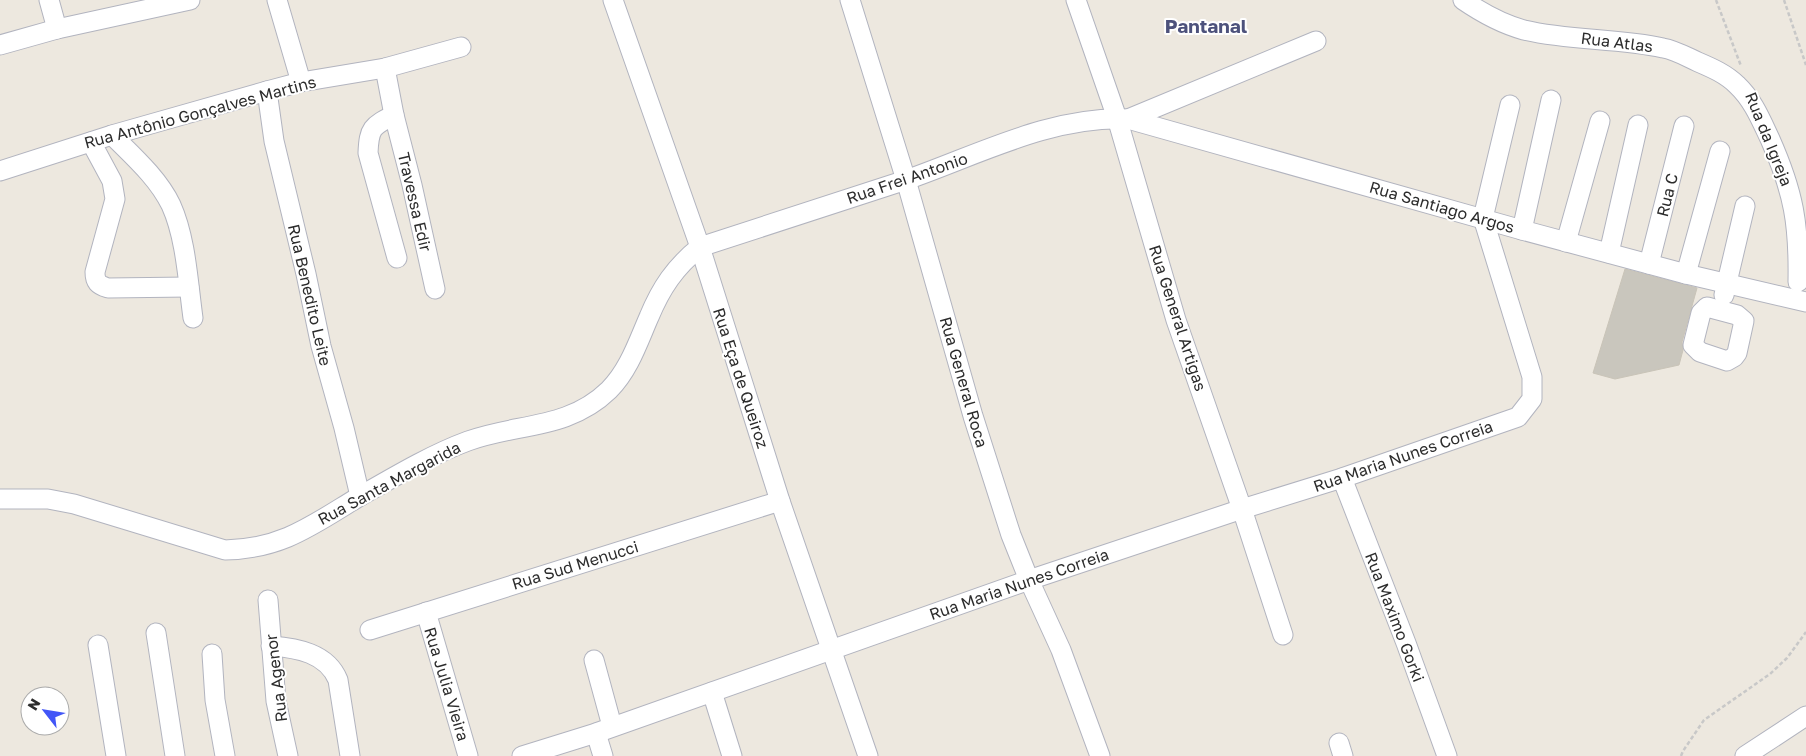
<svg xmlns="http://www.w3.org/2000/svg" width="1806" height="756" font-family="'Golos Text',sans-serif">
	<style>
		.building { fill: #c9c6bd; stroke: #c9c4b8 }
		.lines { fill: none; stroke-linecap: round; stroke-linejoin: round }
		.minor-casing { stroke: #b2b4bf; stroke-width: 21 }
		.path { stroke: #c8c8c8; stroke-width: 2.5; stroke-dasharray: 4 2.5; stroke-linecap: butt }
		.minor { stroke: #fff; stroke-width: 19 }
		.labels { text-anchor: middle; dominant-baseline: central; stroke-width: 4; stroke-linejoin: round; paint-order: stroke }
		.street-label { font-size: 16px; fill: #2c2c2c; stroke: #fff }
		.quarter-label { font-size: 19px; font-weight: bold; fill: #4d527c; stroke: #fff }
	</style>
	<rect width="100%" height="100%" fill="#ede8df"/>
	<path class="building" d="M1625,269L1697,288L1682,342L1683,350L1679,365L1615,379L1593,373Z"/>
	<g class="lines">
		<defs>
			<g id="minor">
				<path d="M49,0L57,29"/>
				<path d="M277,0L301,82"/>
				<path d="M613,0L700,247L780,501L868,756"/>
				<path d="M850,0L906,180L973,416L1011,535L1029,580L1061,650L1100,756"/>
				<path d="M1076,0L1117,118L1176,320L1242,509L1283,635"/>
				<path d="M1463,0C1482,13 1502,24 1524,30C1570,41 1617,38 1663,48C1675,50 1687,57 1698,62C1712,68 1726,74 1737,85C1753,100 1761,120 1770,139C1794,193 1799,224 1798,282"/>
				<path d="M0,45L57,29L190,0"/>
				<path d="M385,68L394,115L412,185L435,289"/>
				<path d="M267,91L274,141L306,274L321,346L344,428L360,496"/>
				<path d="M394,115C372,126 369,128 368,153L397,258"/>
				<path d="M1128,119L1316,41"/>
				<path d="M112,135C133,156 158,178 171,205C186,238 188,282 193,318"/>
				<path d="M91,142L112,181L115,199L95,272C95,282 98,285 108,288L189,287"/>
				<path d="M0,171L112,135L267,91L301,82L385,68L461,47"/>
				<path d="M1522,230L1551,100"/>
				<path d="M1566,242L1600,121"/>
				<path d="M1609,253L1638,125"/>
				<path d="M1649,264L1684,126"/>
				<path d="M1686,274L1720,151"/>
				<path d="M1724,295L1745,206"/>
				<path d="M1707,307L1737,315L1744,321L1737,353L1734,357L1727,361L1700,352L1693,345L1701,313Z"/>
				<path d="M1342,478L1406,643L1447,756"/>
				<path d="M0,499H48L74,504L225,550C281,549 311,526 357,498C392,478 430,455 468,441C517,423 568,430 609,390C629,370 638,342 649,317C661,288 675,267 700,247C768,225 837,203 906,180C978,155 1050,116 1128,119L1522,230L1686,274L1806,302"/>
				<path d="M268,600L276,701L288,756"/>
				<path d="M426,612L468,756"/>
				<path d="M370,630L780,501"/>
				<path d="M156,633L175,756"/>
				<path d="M98,645L116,756"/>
				<path d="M271,646C297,648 327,653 338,680L350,756"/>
				<path d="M212,654L215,700L225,756"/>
				<path d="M594,660L612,726"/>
				<path d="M712,692L732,756"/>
				<path d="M596,733L603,756"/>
				<path d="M1339,743L1343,756"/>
				<path d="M522,756L596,733L1029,580L1242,509L1342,478L1518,417L1532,399V377L1483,218L1510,105"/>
				<path d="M1745,756L1806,716"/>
			</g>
		</defs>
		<use href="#minor" class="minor-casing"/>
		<g class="path">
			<path d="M1716,0L1741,66"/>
			<path d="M1784,0L1806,65"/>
			<path d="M1681,756L1683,751L1704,720L1770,674L1787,658L1806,632"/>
		</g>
		<use href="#minor" class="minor"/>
	</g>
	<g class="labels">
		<g class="street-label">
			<text transform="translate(1617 42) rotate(7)">Rua Atlas</text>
			<text transform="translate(200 112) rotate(-15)">Rua Antônio Gonçalves Martins</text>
			<text transform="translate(1769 139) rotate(68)">Rua da Igreja</text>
			<text transform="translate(907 178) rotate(-19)">Rua Frei Antonio</text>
			<text transform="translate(1667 195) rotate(-76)">Rua C</text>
			<text transform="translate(415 202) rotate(77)">Travessa Edir</text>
			<text transform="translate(1442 207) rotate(16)">Rua Santiago Argos</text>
			<text transform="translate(310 295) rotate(77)">Rua Benedito Leite</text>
			<text transform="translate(1178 318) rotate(72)">Rua General Artigas</text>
			<text transform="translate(741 378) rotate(72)">Rua Eça de Queiroz</text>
			<text transform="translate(964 382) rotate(74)">Rua General Roca</text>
			<text transform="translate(1403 456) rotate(-19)">Rua Maria Nunes Correia</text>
			<text transform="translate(389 483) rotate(-28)">Rua Santa Margarida</text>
			<text transform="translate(575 565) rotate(-17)">Rua Sud Menucci</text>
			<text transform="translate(1019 584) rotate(-19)">Rua Maria Nunes Correia</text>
			<text transform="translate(1395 617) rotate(69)">Rua Maximo Gorki</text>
			<text transform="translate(276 678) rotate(-97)">Rua Agenor</text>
			<text transform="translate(447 684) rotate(73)">Rua Julia Vieira</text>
		</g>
		<g class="quarter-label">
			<text x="1206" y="25">Pantanal</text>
		</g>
	</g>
	<g transform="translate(45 711) rotate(301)"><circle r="24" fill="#ffffff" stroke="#ababab"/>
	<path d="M0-4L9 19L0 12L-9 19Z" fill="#4256f7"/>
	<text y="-8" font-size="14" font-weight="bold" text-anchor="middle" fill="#2c2c2c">N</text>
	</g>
</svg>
